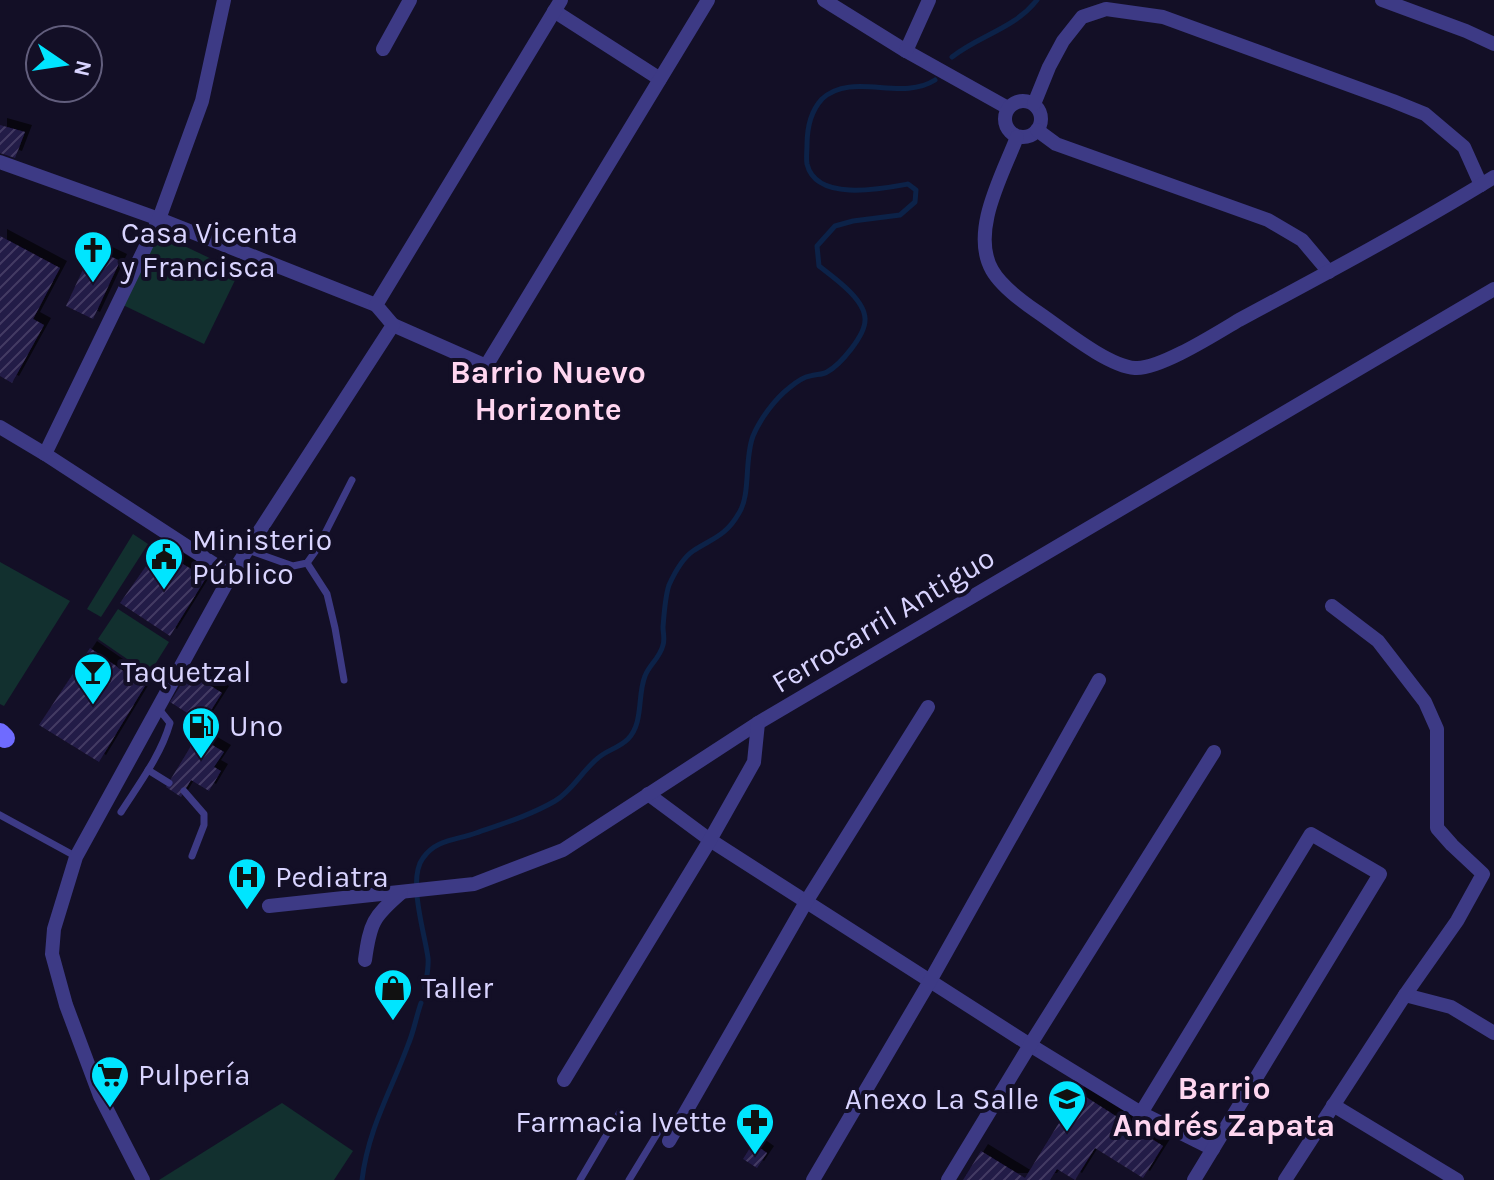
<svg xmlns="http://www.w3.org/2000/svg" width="1494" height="1180" font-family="Karla,sans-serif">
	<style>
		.grass { fill: #12302f }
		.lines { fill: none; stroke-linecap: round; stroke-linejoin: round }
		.stream { stroke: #0c2248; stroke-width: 5 }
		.building { fill: url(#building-hatch); filter: url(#shadow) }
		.lane { stroke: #3d3a85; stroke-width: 7 }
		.street { stroke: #3d3a85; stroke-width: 14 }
		.secondary { stroke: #6f6bff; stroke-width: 20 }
		.labels { text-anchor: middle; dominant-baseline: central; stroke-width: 8; stroke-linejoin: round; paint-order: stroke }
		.poi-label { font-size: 30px; fill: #d9d4ff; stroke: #130f26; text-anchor: start }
		.street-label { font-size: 30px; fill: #d9d4ff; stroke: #130f26 }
		.neighbourhood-label { font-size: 32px; font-weight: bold; fill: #ffd6f0; stroke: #130f26 }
	</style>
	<defs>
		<pattern id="building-hatch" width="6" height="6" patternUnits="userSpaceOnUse" patternTransform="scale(2)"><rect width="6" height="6" fill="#241b47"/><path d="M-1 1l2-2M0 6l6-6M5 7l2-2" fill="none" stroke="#433b63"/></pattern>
		<filter id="shadow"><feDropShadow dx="7" dy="-7" stdDeviation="0" flood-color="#0009"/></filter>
	</defs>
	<rect width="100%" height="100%" fill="#130f26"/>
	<g class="grass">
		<path d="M157,233L239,272L204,344L123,305Z"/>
		<path d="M133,534L148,544L101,617L87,609Z"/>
		<path d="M0,562L70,601L4,706L0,704Z"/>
		<path d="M118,609L169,642L149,674L98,639Z"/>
		<path d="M282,1103L353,1151L334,1180H159Z"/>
	</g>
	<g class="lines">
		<g class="stream">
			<path d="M952,57C980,35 1014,29 1037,0"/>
			<path d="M425,988C426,979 429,968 428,958C425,934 407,879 423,858C436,839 457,840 476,833C502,824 531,815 555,801C572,791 582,771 598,758C607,750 619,748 628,739C644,722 637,696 645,676C649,665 660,658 663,645C665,639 663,633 663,627C664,615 665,597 669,585C674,574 683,558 693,551C713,538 726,536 739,513C751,494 744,460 753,436C760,419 775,399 789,388C795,383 803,377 810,376C816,374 822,375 827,372C840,365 866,335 865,319C865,299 833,277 819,266L817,246L835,226L853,221L900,215L915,202L916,190L908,184C881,189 816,202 807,164C806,158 807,151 807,145C807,128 810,112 822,99C852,71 901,102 935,80"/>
			<path d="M362,1180C368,1129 391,1091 408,1045C414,1031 416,1017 421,1003"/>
		</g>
	</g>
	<g class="building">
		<path d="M0,125L25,132L15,158L0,153Z"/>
		<path d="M0,236L60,268L33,319L44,325L12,383L0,376Z"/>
		<path d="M93,248L120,261L93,319L66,306Z"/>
		<path d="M158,549L206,578L170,636L120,603Z"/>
		<path d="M90,648L145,686L99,762L39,725Z"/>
		<path d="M189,672L222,693L203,723L170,702Z"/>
		<path d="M197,736L224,752L214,767L221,771L209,791L191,780L181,797L166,787Z"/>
		<path d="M1078,1092L1163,1146L1143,1178L1095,1148L1075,1180L1057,1169L1050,1180H963L981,1151L1025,1178Z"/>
		<path d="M753,1143L767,1153L757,1168L743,1159Z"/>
	</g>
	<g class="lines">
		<g class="lane">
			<path d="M248,550L293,566L307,563L317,549L352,480"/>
			<path d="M307,563L327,594L335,628L344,680"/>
			<path d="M148,770L169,783"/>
			<path d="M184,791L204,814V825L192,856"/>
			<path d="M121,812C139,784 161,755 170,723L158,708"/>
			<path d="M0,815L75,856"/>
			<path d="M580,1180L620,1112"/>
			<path d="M629,1180L657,1134"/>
		</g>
		<g class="street">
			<path d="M824,0L906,51L1008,108"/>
			<path d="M1382,0L1466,31L1494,44"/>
			<path d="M554,11L660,79"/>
			<path d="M383,49L410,0"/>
			<path d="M906,51L929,0"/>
			<circle cx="1023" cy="119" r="18"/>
			<path d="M1034,104L1049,67L1063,41L1082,17L1106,9L1163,17L1393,101L1425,114L1464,147L1481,185"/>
			<path d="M1037,130L1056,144L1268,220L1302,240L1329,272"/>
			<path d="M1017,137C1003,174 970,231 992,270C1001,286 1020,300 1036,311C1060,327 1107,366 1135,368C1159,370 1217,333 1239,320C1325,274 1411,228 1494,177"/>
			<path d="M0,162L159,219L376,305"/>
			<path d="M393,325L486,366L708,0"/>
			<path d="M0,427L45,454L231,575"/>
			<path d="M45,454L159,219L202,101L224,0"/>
			<path d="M648,794L710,840L1030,1045L1141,1113L1213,1149"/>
			<path d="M269,906L474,884L563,850L758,723L1494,289"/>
			<path d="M365,960C370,923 373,917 401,893"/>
			<path d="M1405,995L1451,1007L1494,1033"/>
			<path d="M564,1080L710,840L754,762L758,723"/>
			<path d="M1333,1105L1457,1180"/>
			<path d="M1141,1113L1311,834L1380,874L1194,1180"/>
			<path d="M669,1141L806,902L928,707"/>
			<path d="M143,1180L100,1096L66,1005L52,954L54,929L76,857L231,575L393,325L376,305L561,0"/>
			<path d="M813,1180L930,981L1099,680"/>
			<path d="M948,1180L1030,1045L1214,752"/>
			<path d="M1285,1180L1405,995L1457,921L1483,874L1452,845L1437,828V729L1425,702L1378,641L1332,606"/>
		</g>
		<path class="secondary" d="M0,733L5,738"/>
	</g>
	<defs>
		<symbol id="church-pin" viewBox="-11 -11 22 30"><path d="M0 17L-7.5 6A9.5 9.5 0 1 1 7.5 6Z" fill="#00e5ff" stroke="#130f26"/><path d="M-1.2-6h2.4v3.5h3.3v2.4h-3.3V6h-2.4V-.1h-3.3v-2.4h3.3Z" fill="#111"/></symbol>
		<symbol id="civic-pin" viewBox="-11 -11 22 30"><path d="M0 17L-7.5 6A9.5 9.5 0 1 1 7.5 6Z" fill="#00e5ff" stroke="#130f26"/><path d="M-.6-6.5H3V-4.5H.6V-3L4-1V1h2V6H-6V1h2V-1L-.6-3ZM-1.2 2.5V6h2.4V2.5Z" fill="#111"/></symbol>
		<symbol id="bar-pin" viewBox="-11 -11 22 30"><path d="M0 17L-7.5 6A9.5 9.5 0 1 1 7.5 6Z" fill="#00e5ff" stroke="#130f26"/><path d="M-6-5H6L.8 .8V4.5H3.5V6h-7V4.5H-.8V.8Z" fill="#111"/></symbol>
		<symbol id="fuel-pin" viewBox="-11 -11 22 30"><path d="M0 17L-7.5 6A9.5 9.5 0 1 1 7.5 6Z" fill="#00e5ff" stroke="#130f26"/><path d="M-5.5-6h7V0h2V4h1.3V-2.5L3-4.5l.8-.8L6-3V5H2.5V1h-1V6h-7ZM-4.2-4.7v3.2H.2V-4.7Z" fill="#111"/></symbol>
		<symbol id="hospital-pin" viewBox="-11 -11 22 30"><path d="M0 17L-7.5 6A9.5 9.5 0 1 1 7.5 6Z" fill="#00e5ff" stroke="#130f26"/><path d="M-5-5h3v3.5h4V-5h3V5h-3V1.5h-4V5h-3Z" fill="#111"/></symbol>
		<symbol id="shop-pin" viewBox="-11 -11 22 30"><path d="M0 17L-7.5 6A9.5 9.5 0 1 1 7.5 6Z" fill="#00e5ff" stroke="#130f26"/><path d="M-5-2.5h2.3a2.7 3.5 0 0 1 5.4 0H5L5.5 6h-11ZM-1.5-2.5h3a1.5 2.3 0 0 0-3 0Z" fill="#111"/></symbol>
		<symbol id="supermarket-pin" viewBox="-11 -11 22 30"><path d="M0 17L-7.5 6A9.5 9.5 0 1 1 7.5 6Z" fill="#00e5ff" stroke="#130f26"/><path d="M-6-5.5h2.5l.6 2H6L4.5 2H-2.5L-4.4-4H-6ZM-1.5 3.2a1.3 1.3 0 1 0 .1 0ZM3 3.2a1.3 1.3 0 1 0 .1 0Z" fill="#111"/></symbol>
		<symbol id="school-pin" viewBox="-11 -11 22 30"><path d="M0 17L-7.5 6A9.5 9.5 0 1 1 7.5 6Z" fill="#00e5ff" stroke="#130f26"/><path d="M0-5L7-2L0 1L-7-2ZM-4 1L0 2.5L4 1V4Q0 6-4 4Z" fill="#111"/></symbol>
		<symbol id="pharmacy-pin" viewBox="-11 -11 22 30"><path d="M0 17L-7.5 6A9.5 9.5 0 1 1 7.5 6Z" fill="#00e5ff" stroke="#130f26"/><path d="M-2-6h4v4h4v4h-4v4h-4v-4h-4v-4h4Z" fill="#111"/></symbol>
	</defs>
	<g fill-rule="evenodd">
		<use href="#church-pin" x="71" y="228" width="44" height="60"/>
		<use href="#civic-pin" x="142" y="535" width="44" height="60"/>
		<use href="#bar-pin" x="71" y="650" width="44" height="60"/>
		<use href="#fuel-pin" x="179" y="704" width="44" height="60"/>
		<use href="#hospital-pin" x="225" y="855" width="44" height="60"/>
		<use href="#shop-pin" x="371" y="966" width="44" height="60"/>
		<use href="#supermarket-pin" x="88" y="1053" width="44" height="60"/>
		<use href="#school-pin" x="1045" y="1077" width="44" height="60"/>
		<use href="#pharmacy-pin" x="733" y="1100" width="44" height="60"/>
	</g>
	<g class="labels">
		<g class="poi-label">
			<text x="121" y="233">Casa Vicenta<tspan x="121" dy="34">y Francisca</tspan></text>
			<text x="192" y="540">Ministerio<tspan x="192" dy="34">Público</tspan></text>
			<text x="121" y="672">Taquetzal</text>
			<text x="229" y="726">Uno</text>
			<text x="275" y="877">Pediatra</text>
			<text x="421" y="988">Taller</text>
			<text x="138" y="1075">Pulpería</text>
			<text x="1039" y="1099" text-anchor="end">Anexo La Salle</text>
			<text x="727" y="1122" text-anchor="end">Farmacia Ivette</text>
		</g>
		<g class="street-label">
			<text transform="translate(883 620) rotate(-31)">Ferrocarril Antiguo</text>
		</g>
		<g class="neighbourhood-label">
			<text x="548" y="372">Barrio Nuevo<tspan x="548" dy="37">Horizonte</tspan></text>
			<text x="1224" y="1088">Barrio<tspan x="1224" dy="37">Andrés Zapata</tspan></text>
		</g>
	</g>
	<g transform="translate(64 64) rotate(103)"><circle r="38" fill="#130f26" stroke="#625e7d" stroke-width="2"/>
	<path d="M0-6L14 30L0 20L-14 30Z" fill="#00e5ff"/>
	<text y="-12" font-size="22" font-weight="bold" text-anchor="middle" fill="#d9d4ff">N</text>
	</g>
</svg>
